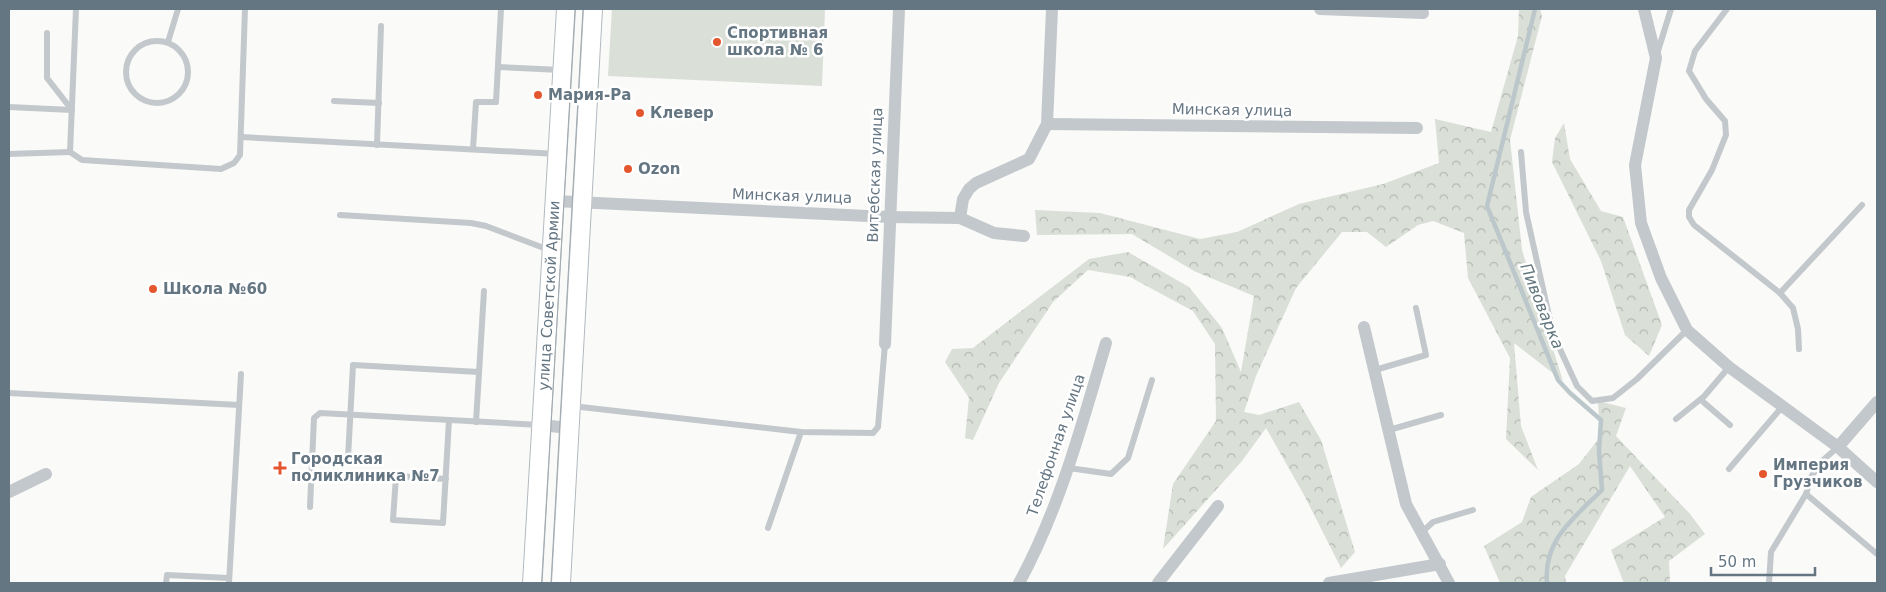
<svg xmlns="http://www.w3.org/2000/svg" width="1886" height="592" font-family="'DejaVu Sans',sans-serif">
	<style>
		.forest { fill: url(#forest-crowns) }
		.pitch { fill: #dadfd7 }
		.lines { fill: none; stroke-linecap: round; stroke-linejoin: round }
		.stream { stroke: #bbc7cb; stroke-width: 4.5 }
		.secondary-casing { stroke: #b3babf; stroke-width: 20 }
		.service { stroke: #c3c8cc; stroke-width: 6 }
		.minor { stroke: #c3c8cc; stroke-width: 12 }
		.secondary { stroke: #fff; stroke-width: 18 }
		.tram { stroke: #a2aab0; stroke-width: 1 }
		.poi-dot { fill: #e4572e; stroke: #fff; stroke-width: 2 }
		.labels { text-anchor: middle; dominant-baseline: central; stroke-width: 5; stroke-linejoin: round; paint-order: stroke }
		.poi-label { font-size: 15px; font-weight: bold; fill: #657683; stroke: #fff; text-anchor: start }
		.street-label { font-size: 15px; fill: #657683; stroke: #fff }
		.water-label { font-size: 16px; font-style: italic; fill: #60757c; stroke: #fff }
	</style>
	<defs>
		<pattern id="forest-crowns" width="20" height="18" patternUnits="userSpaceOnUse" patternTransform="scale(1.25)"><rect width="20" height="18" fill="#dadfd7"/><path d="M2 6a3 3 0 1 1 6 0M12 15a3 3 0 1 1 6 0" fill="none" stroke="#b4b9b4"/></pattern>
	</defs>
	<rect width="100%" height="100%" fill="#fafaf8"/>
	<g class="forest">
		<path d="M1519,9H1540L1542,16L1510,140L1522,250L1563,381L1514,343L1521,426L1538,470L1506,439L1510,358L1468,278L1464,233L1433,221L1418,225L1386,247L1367,232H1342L1296,288L1256,376L1244,412L1259,415L1299,402L1321,440L1355,552L1341,568L1304,495L1266,428L1242,461L1163,549L1173,484L1216,421L1215,344L1193,311L1130,277L1088,270L1053,302L999,383L973,440L965,438L969,398L945,362L952,349L973,348L1089,259L1128,252L1189,287L1222,328L1241,372L1254,296L1194,271L1132,234L1037,235L1035,210L1100,213L1200,239L1237,232L1299,204L1383,184L1439,163L1435,119L1491,132L1518,36Z"/>
		<path d="M1564,123L1570,159L1601,211L1623,217L1662,325L1649,356L1625,335L1601,261L1552,162L1555,138Z"/>
		<path d="M1598,401L1626,408L1616,436L1690,514L1705,534L1669,561L1670,583H1624L1611,550L1665,517L1630,466L1565,576L1566,583H1500L1484,546L1522,522L1531,497L1579,464L1600,437Z"/>
	</g>
	<path class="pitch" d="M612,9H825L822,86L608,76Z"/>
	<g class="lines">
		<path class="stream" d="M1535,9L1487,206L1558,380L1570,393L1601,420L1599,451L1602,490C1574,518 1543,540 1547,583"/>
		<defs>
			<g id="secondary">
				<path id="s1" d="M532,583L566,9"/>
				<path d="M561,583L593,9"/>
			</g>
		</defs>
		<use href="#secondary" class="secondary-casing"/>
		<g class="service">
			<path d="M76,9L70,152L82,160L221,169L234,163L240,155L245,9"/>
			<path d="M1727,9L1695,51L1689,71L1706,99L1725,121L1726,135L1712,170L1689,210V217L1694,225L1780,293L1793,308L1798,329L1799,349"/>
			<path d="M47,33V78L72,110"/>
			<circle cx="157" cy="72" r="31"/>
			<path d="M168,42L178,9"/>
			<path d="M1657,54L1671,9"/>
			<path d="M498,67L561,70"/>
			<path d="M334,101L379,103"/>
			<path d="M9,107L72,110"/>
			<path d="M241,137L557,154"/>
			<path d="M377,145L381,26"/>
			<path d="M473,149L476,102H496L501,9"/>
			<path d="M1521,152L1526,212L1553,334L1577,386L1592,401L1613,398L1637,379L1687,330"/>
			<path d="M9,154L70,152"/>
			<path d="M340,215L471,223L486,226L549,250"/>
			<path d="M1780,293L1862,205"/>
			<path d="M1729,367L1701,400L1730,425"/>
			<path d="M1375,370L1426,355L1416,308"/>
			<path d="M9,393L239,405"/>
			<path d="M572,406L801,432L873,433L878,427L885,344"/>
			<path d="M1676,419L1702,398"/>
			<path d="M476,422L484,291"/>
			<path d="M1389,430L1441,415"/>
			<path d="M348,458L353,365L479,372"/>
			<path d="M1069,468L1111,474L1128,458L1152,380"/>
			<path d="M1729,469L1782,407"/>
			<path d="M446,479L396,476L393,520L443,523L449,420"/>
			<path d="M1806,494L1877,554"/>
			<path d="M310,507L314,418L320,413L540,425"/>
			<path d="M768,528L801,432"/>
			<path d="M1421,533L1433,522L1473,510"/>
			<path d="M166,583L167,575L229,578"/>
			<path d="M229,583L241,374"/>
			<path d="M1769,583L1771,552L1806,494L1811,477L1822,461L1838,447"/>
		</g>
		<g class="minor">
			<path d="M1320,9L1423,13"/>
			<path d="M1644,9L1656,58L1635,165L1641,223L1661,278L1687,330L1729,367L1838,447L1877,482"/>
			<path d="M1047,124L1417,128"/>
			<path d="M555,201L889,217L960,218L994,233L1024,236"/>
			<path d="M960,218L963,199L969,189L976,183L1029,159L1047,124L1052,9"/>
			<path d="M1364,327L1406,504L1449,583"/>
			<path d="M885,344L899,9"/>
			<path d="M541,425L569,428"/>
			<path d="M1838,447L1877,402"/>
			<path d="M9,492L46,474"/>
			<path d="M1019,583C1060,508 1082,424 1106,343"/>
			<path d="M1158,583L1218,506"/>
			<path d="M1329,583L1440,564"/>
		</g>
		<use href="#secondary" class="secondary"/>
		<g class="tram">
			<path d="M542,583L575,9"/>
			<path d="M551,583L583,9"/>
		</g>
	</g>
	<g class="poi-dot">
		<circle cx="717" cy="42" r="5"/>
		<circle cx="538" cy="95" r="5"/>
		<circle cx="640" cy="113" r="5"/>
		<circle cx="628" cy="169" r="5"/>
		<circle cx="153" cy="289" r="5"/>
		<path d="M277.5 460.5h5v5h5v5h-5v5h-5v-5h-5v-5h5z"/>
		<circle cx="1763" cy="474" r="5"/>
	</g>
	<g class="labels">
		<g class="poi-label">
			<text x="727" y="33">Спортивная<tspan x="727" dy="17">школа № 6</tspan></text>
			<text x="548" y="95">Мария-Ра</text>
			<text x="650" y="113">Клевер</text>
			<text x="638" y="169">Ozon</text>
			<text x="163" y="289">Школа №60</text>
			<text x="291" y="459">Городская<tspan x="291" dy="17">поликлиника №7</tspan></text>
			<text x="1773" y="465">Империя<tspan x="1773" dy="17">Грузчиков</tspan></text>
		</g>
		<g class="street-label">
			<text transform="translate(1232 110) rotate(1)">Минская улица</text>
			<text transform="translate(875 175) rotate(-88)">Витебская улица</text>
			<text transform="translate(792 196) rotate(2)">Минская улица</text>
			<text stroke="none"><textPath href="#s1" startOffset="288">улица Советской Армии</textPath></text>
			<text transform="translate(1056 445) rotate(-71)">Телефонная улица</text>
		</g>
		<g class="water-label">
			<text transform="translate(1542 306) rotate(68)">Пивоварка</text>
		</g>
	</g>
	<rect width="1886" height="592" fill="none" stroke="#657683" stroke-width="20"/>
	<path d="M1711 567v8h104v-8" fill="none" stroke="#657683" stroke-width="2.5"/>
	<text x="1718" y="567" font-size="15" fill="#657683" stroke="#ffffff" stroke-width="4" paint-order="stroke">50 m</text>
</svg>
